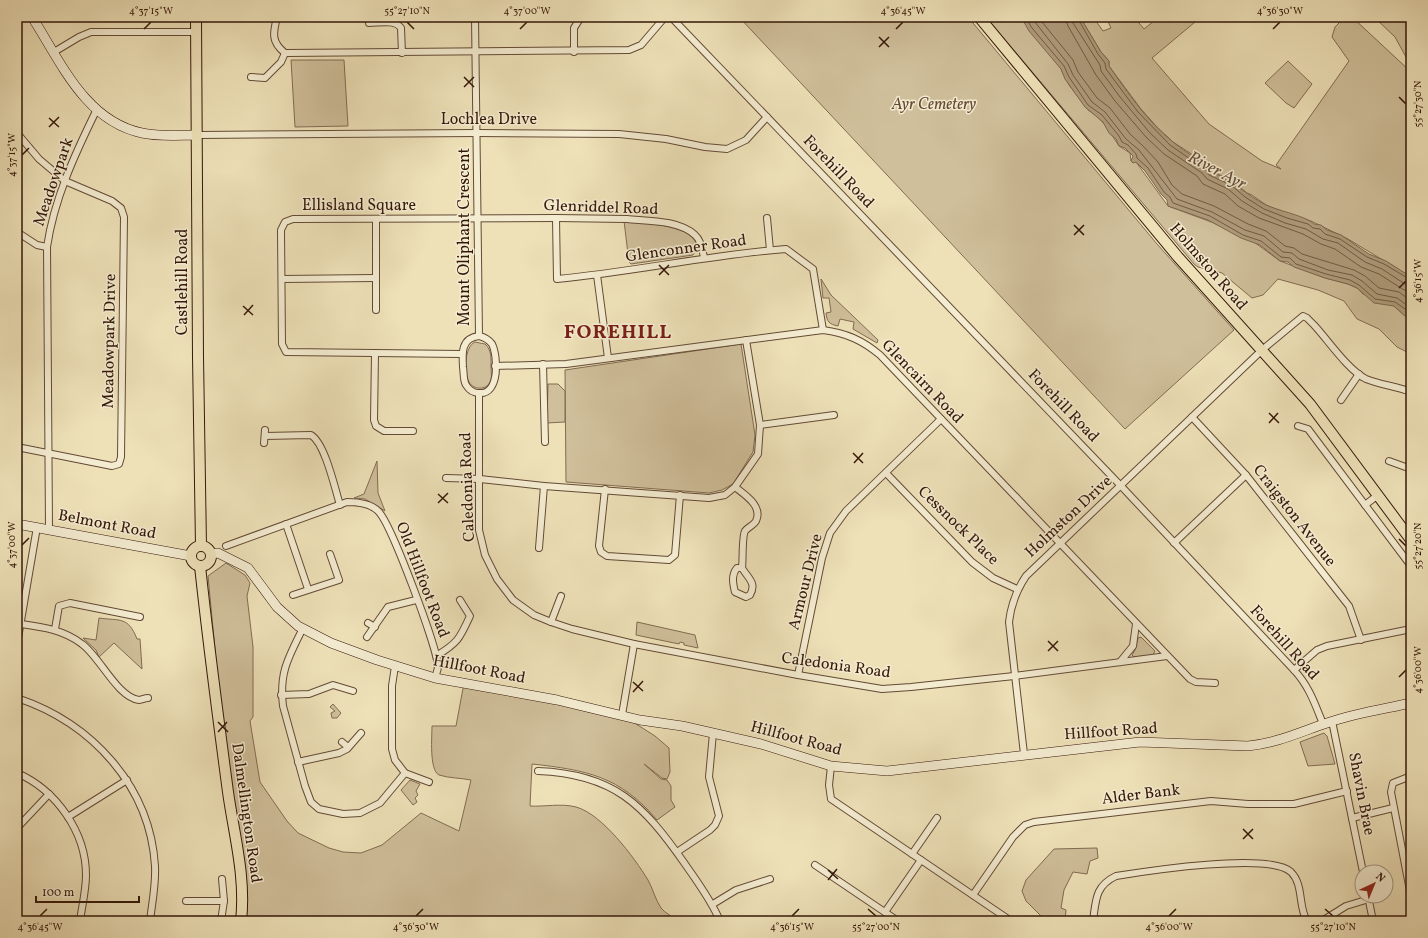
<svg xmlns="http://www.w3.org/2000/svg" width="1428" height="938" font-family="Vollkorn,serif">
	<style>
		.green { fill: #cfbf9a; stroke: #826b52 }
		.water { fill: #af9c7c; stroke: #7e674e }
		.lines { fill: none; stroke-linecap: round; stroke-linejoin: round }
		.shore { stroke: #725a42; stroke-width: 1 }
		.street-casing { stroke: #634a35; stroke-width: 8 }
		.secondary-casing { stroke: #351709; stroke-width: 10 }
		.primary-casing { stroke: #351709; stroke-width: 12 }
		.street { stroke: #f4ecd1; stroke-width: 6 }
		.secondary { stroke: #f4ecd1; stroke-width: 9 }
		.primary { stroke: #eee1b8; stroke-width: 10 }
		.ticks { fill: none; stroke: #351709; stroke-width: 1.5 }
		.labels { text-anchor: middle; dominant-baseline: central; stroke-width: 3; stroke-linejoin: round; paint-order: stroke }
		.park-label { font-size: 16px; font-style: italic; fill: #634934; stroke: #f4ecd1 }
		.street-label { font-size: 16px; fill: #351709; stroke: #f4ecd1 }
		.water-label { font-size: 17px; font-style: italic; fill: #664c37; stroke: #f4ecd1 }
		.district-label { font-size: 20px; font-weight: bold; letter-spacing: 1px; fill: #7a1f14; stroke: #f4ecd1 }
		.neatline { fill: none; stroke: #351709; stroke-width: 1.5 }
		.ticks-label { font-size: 10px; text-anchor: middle; fill: #351709 }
	</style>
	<rect width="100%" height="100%" fill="#eee1b8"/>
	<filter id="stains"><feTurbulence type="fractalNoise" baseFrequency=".005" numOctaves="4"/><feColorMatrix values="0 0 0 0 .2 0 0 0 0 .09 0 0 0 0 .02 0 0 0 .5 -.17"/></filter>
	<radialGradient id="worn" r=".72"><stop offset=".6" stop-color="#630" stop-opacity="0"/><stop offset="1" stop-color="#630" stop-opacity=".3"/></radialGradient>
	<g class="green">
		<path d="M739,17H968L1157,244L1234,330L1125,429Z"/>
		<path d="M986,17H1021L1060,67L1069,85L1088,110L1097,116L1106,126L1119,146L1130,153L1131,161L1136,162L1168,206L1214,223L1254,242L1280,261L1325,278L1348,284L1357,288L1363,294L1394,306L1405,316L1411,317V354L1397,347L1379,329L1357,319L1344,301L1318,290L1278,279L1263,295L1252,298L1222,273L1198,267L1194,264Z"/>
		<path d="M1080,17H1093L1103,31L1111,28L1106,17H1134L1144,29L1159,17H1201L1152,58L1209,124L1262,161L1281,169L1276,165L1349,61L1332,37L1335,27L1345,17H1352L1411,72V277L1348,239L1311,221L1288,214L1266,205L1252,195L1247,193L1233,181L1211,171L1190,153L1173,142L1157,127L1141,109L1109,66V61L1101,52Z"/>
		<path d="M1374,17H1411V66L1395,37Z"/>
		<path d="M291,60H344L348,126L295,127Z"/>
		<path d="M1288,61L1312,84L1294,108L1286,103L1265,83Z"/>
		<path d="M624,221C642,223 689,224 696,243C698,248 696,251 693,255L631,264L629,262Z"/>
		<path d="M821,279L831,295L878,340L877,343L853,329L854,322L840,319L838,326C829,324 827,322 826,313L831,312L829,298H823Z"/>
		<path d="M475,342L485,344C492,350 491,359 491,367C491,371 492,376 491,380C488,390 474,391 469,382C464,373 464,347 475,342Z"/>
		<path d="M741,344L755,435L753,452L733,484L722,490L709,493L566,482L565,370Z"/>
		<path d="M548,384H558L565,391V422L547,423Z"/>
		<path d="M377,461L378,493L385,511L365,499L354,498L364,494Z"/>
		<path d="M226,563L245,575L250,583L247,596L253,647V717L250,721L260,782L287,821L298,833L329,848L343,852L361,853L382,845L421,813L459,831L471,780C461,778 448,778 439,775C429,770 432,736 432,726H456L464,683L622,715L655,736L669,748L670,772L667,779L662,778L644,764L661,779L667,780L671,786V800L675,807L657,820C620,776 586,770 532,764L530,806C544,807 561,803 576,807C602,814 634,857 648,880C653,889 655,899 661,908C665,913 673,917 678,921H241L208,576Z"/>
		<path d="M99,618C120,621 128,616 137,639H140L142,669L114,643L99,657L96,650L83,638L96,640Z"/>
		<path d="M637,622L695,635L698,648L684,645V643L680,642L679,644L636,635Z"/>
		<path d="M1141,637L1155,651L1153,655L1134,657L1132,655L1135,650L1138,638Z"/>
		<path d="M333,704L341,713L337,718H332L331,713L335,711L330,707Z"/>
		<path d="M1324,733L1327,736L1335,764L1308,766L1300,742Z"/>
		<path d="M410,780L420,784L416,791L418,795L415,798L417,802L413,805L401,790Z"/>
		<path d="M1097,848L1098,858L1090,861L1087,874L1073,872L1064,890L1061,908L1066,910L1065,920L1041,916L1026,901L1022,891L1026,880L1054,849Z"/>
	</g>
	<path class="water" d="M1021,17H1080L1101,52L1109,61V66C1128,93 1147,121 1173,142C1185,152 1199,160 1211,168V172C1233,180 1246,195 1266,205C1279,211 1306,216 1314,224L1321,225L1327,230L1341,235L1369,254L1386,261L1411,277V317L1405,316L1394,306L1374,303L1357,288L1348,284L1325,278L1294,267L1288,262L1280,261L1260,245L1241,238L1208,220L1168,206L1167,200L1161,194L1145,171L1136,162L1133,163L1131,161L1133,156L1125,148L1119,146L1116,139L1109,133L1103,122L1085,107L1065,79L1061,69L1029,31Z"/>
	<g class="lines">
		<g class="shore">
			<path d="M1025,17L1032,28L1064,66L1069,77L1088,105L1102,115L1119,136L1122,142L1128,145L1136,154L1137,158L1148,168L1164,192L1170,197L1173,203L1210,216L1243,235L1261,241L1281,257L1290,258L1296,264L1326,274L1350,280L1359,285L1375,299L1395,302L1411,313"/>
			<path d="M1031,17L1068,64L1073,75L1092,102L1105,112L1126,139L1139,150L1177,199L1212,212L1245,230L1264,236L1283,252L1292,253L1299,259L1328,270L1352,275L1362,281L1377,294L1397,298L1411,308"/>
			<path d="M1038,17L1073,60L1078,72L1097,98L1110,108L1130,134L1143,146L1158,162L1172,185L1182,194L1214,206L1248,224L1266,231L1285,246L1294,248L1302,254L1354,270L1365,276L1379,288L1399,292L1411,301"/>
			<path d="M1065,17L1068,26L1096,75L1115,101L1146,137L1164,154L1197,176L1203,184L1225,194L1238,206L1259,218L1303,234L1321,244L1335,249L1361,267L1379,274L1404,290L1411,291"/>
			<path d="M1072,17L1073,23L1100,65L1101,71L1120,97L1150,133L1168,150L1202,173L1207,179L1228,189L1242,201L1262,213L1285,223L1306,229L1323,239L1338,243L1365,262L1382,269L1405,284L1411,285"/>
			<path d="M1077,17L1098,54L1105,63L1106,69L1138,112L1170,145L1206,170L1209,175L1231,185L1245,197L1264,209L1287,218L1308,224L1313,228L1320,229L1325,234L1340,239L1367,257L1384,264L1411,280"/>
		</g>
		<defs>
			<g id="street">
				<path d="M277,17C273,33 271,42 285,53"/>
				<path d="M475,17L479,336"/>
				<path d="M671,17L1121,486L1294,670C1309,686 1315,704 1323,724"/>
				<path d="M369,23C379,23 395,19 401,28L402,53"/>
				<path d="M54,52L79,37L91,32H196"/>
				<path d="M574,52V28L581,17"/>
				<path d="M285,53L629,50L641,45L665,17"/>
				<path d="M251,77L265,78L281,62L285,53"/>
				<path d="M17,133L39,159L65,181L112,201L121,208L124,217L121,457L119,464L112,466L17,447"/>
				<path d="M198,135L477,133L619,134L666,139L705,147L727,149L746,140L767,117"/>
				<path d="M556,218L557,279C633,272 709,255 786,249L813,269L823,330"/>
				<path d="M767,218L770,250"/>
				<path d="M376,219V310"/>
				<path d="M17,232L37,245L47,247"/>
				<path d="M597,275L608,358"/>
				<path d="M282,279L375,278"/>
				<path d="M479,336C484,337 489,340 492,344C498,356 500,395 479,393C474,393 469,390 466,385C463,380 464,373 463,367C462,353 461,338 479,336Z"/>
				<path d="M375,353L374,420L376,426L384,431H413"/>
				<path d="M462,354L286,352L282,344L281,230L285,222L293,219L556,218L627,219C648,221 679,220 695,235C701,240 703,251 704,258"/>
				<path d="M543,364L545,442"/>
				<path d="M495,366L566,364L823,330C846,333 862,340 880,355L1190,679L1196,682L1215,683"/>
				<path d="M479,393V530L485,555L497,579L513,600L534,615L551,622L572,629L634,644L798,675L882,689L911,687L1014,676L1167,656"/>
				<path d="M1341,400L1359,374"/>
				<path d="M1192,417L1246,475L1349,606L1361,640"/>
				<path d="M760,425L834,415"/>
				<path d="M1298,426L1308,429L1411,566"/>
				<path d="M265,436L311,435C325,443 335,489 340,505"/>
				<path d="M264,443L265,430"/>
				<path d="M1389,461L1411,469"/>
				<path d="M886,473L972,562L993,578L1017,589"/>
				<path d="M446,478L480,479L544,486L709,498L725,495L735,487L758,454L760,425L746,340"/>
				<path d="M735,487C745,495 763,506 756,521C754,525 748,527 745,531C742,536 743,560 742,568C748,578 757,583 750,595L746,597L735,592C733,584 731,575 737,568H742"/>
				<path d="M605,489L599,546L601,552L607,556L669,560L675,555L680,495"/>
				<path d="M1365,505L1378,495"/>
				<path d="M286,524L308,589"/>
				<path d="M49,529L47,247C54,199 75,154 96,111"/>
				<path d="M1174,543L1246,475"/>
				<path d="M226,546L347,502C358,502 370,503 378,511C391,523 437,647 438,666C438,670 436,674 435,678"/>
				<path d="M539,548L544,486"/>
				<path d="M293,595L339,580L330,554"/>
				<path d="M551,622L561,596"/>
				<path d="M368,623L375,627"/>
				<path d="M21,624C43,627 64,630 82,644C100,657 117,697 139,700C141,700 145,698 148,698"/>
				<path d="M303,628C288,658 279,673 283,706L305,786L311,802L319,809L343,814L360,813L380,803L405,773L395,760L392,749V686L395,666"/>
				<path d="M55,629L59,606L70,603L140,617"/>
				<path d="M367,637L388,607L416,600"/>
				<path d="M17,644L37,527"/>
				<path d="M436,656C458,643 460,638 470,616L460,600"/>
				<path d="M1120,662L1133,646L1136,624"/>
				<path d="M1294,670L1317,650L1327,646L1411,629"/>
				<path d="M798,675L822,558L830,533L846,511L941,419"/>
				<path d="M281,695L309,694L333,685L353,691"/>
				<path d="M17,698C92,723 150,786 155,866C156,885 152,903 150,921"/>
				<path d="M622,715L634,644"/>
				<path d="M1332,721L1363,872"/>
				<path d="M342,742L348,747"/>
				<path d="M1024,754L1009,622C1011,604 1016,591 1026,576L1262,350L1303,316L1307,318L1314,325C1328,340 1348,370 1366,379C1381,385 1396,386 1411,392"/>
				<path d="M298,762L339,753L347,749L361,733"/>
				<path d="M831,766L829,785L831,799L1011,921"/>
				<path d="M538,771C614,774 643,804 685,864C698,883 711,900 720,921"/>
				<path d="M17,773C56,790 86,832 86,875C86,890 82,906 80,921"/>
				<path d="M405,773L429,782"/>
				<path d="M1411,776L1393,783L1391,792L1411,896"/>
				<path d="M68,817L127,780"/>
				<path d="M1352,818L1393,808"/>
				<path d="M17,828L49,794"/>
				<path d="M677,852L710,830L715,825L719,816L709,777L713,733"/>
				<path d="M912,854L937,818"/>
				<path d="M815,865L898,921"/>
				<path d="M973,895L1013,837L1025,825L1034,822L1211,801L1248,804H1294L1347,791"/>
				<path d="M1368,896L1373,921"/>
				<path d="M186,901H224"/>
				<path d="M713,904L736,890L770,879"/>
				<path d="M885,912L921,860"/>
				<path d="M221,921L224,901L222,879"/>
				<path d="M1093,921C1096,900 1095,886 1116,876C1147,871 1270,852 1291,872C1304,885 1298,907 1307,921"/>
				<path d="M1322,921L1346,906L1369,899"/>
			</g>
			<g id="secondary">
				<path d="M32,17C61,62 85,121 142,133C160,137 179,135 198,135"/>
				<path d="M17,524L191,556"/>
				<path d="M211,554L218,553L248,568L277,607L298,626L331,643L377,660L435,678L557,700L640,720L682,726L761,744L831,766L887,771L1140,742L1248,746C1278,743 1302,731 1330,722C1356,713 1384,709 1411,703"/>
			</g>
			<g id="primary">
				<path d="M196,17L198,356L201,546"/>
				<path d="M979,17L1178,257L1310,404L1411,540"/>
				<circle cx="201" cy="556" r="10"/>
				<path d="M200,566C208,641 218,717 228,792C234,835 246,877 241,921"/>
			</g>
		</defs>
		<use href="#street" class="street-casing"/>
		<use href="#secondary" class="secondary-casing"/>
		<use href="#primary" class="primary-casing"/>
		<use href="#street" class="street"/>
		<use href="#secondary" class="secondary"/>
		<use href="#primary" class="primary"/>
	</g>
	<path class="ticks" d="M407,22L414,29M144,29L151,22M520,29L527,22M896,29L903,22M1273,29L1280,22M879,37L889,47M879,47L889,37M464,77L474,87M464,87L474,77M1399,97L1406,104M49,118L59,127M49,127L59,117M22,155L29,148M1074,225L1084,235M1074,235L1084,225M659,265L669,275M659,275L669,265M1399,288L1406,281M243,306L253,315M244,315L253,305M1269,413L1279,423M1269,423L1278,413M853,453L863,463M854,463L863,453M438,494L448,503M438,503L448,493M1399,539L1406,546M22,545L29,538M1048,641L1058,651M1048,651L1058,641M1399,677L1406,670M633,682L643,691M633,692L643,681M218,722L228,732M218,732L227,722M1243,829L1253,839M1243,839L1253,829M828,870L838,879M828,880L837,869M868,909L876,916M1325,909L1333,916M40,916L47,909M416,916L423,909M792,916L799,909M1169,916L1176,909"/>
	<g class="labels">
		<g class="park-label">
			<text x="934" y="105">Ayr Cemetery</text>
		</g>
		<g class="street-label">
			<text x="489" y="120">Lochlea Drive</text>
			<text transform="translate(838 172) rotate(46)">Forehill Road</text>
			<text transform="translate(54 182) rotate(-71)">Meadowpark</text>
			<text x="359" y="206">Ellisland Square</text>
			<text transform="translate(601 208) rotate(2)">Glenriddel Road</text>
			<text transform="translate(465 237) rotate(-90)">Mount Oliphant Crescent</text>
			<text transform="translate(686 249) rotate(-8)">Glenconner Road</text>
			<text transform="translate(1208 267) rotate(49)">Holmston Road</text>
			<text transform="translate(183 282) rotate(-90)">Castlehill Road</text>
			<text transform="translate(110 341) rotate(-89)">Meadowpark Drive</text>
			<text transform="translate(922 382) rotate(46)">Glencairn Road</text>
			<text transform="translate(1063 406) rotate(46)">Forehill Road</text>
			<text transform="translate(468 487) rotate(-92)">Caledonia Road</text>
			<text transform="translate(1294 516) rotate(52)">Craigston Avenue</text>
			<text transform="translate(1069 517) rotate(-43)">Holmston Drive</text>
			<text transform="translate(107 525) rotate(11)">Belmont Road</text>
			<text transform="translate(958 526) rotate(44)">Cessnock Place</text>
			<text transform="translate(422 580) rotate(69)">Old Hillfoot Road</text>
			<text transform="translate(806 582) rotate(-76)">Armour Drive</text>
			<text transform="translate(1284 643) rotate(48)">Forehill Road</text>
			<text transform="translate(836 666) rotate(8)">Caledonia Road</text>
			<text transform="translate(479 670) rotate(11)">Hillfoot Road</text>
			<text transform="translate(1111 732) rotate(-4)">Hillfoot Road</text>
			<text transform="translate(796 739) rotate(15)">Hillfoot Road</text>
			<text transform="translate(1361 794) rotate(79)">Shavin Brae</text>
			<text transform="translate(1141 795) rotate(-7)">Alder Bank</text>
			<text transform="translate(246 813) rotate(82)">Dalmellington Road</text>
		</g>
		<g class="water-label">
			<text transform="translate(1217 171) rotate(28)">River Ayr</text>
		</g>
		<g class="district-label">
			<text x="618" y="333">FOREHILL</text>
		</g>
	</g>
	<rect width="1428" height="938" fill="none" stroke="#eee1b8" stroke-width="44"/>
	<g transform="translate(1374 884) rotate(44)"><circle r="19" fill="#f4ecd1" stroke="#a89781"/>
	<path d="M0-3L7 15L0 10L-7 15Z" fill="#8f2418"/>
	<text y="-6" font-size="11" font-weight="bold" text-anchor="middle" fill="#351709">N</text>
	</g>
	<path d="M36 896v6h103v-6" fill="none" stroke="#351709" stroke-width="2"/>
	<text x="42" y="896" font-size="12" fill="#351709" stroke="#f4ecd1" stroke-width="3" paint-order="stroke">100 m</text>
	<rect x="22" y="22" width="1384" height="894" class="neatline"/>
	<g class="ticks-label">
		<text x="151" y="14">4°37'15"W</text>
		<text x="407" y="14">55°27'10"N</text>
		<text x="527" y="14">4°37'00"W</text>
		<text x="903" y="14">4°36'45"W</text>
		<text x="1280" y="14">4°36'30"W</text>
		<text transform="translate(1417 104) rotate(-90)" y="4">55°27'30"N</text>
		<text transform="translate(11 155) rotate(-90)" y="4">4°37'15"W</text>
		<text transform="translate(1417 281) rotate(-90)" y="4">4°36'15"W</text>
		<text transform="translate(11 545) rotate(-90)" y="4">4°37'00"W</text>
		<text transform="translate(1417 546) rotate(-90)" y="4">55°27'20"N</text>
		<text transform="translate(1417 670) rotate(-90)" y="4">4°36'00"W</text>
		<text x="40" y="930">4°36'45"W</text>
		<text x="416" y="930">4°36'30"W</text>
		<text x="792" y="930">4°36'15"W</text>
		<text x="876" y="930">55°27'00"N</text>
		<text x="1169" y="930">4°36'00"W</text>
		<text x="1333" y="930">55°27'10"N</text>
	</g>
	<rect width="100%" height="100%" filter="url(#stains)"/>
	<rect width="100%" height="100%" fill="url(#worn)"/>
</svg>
